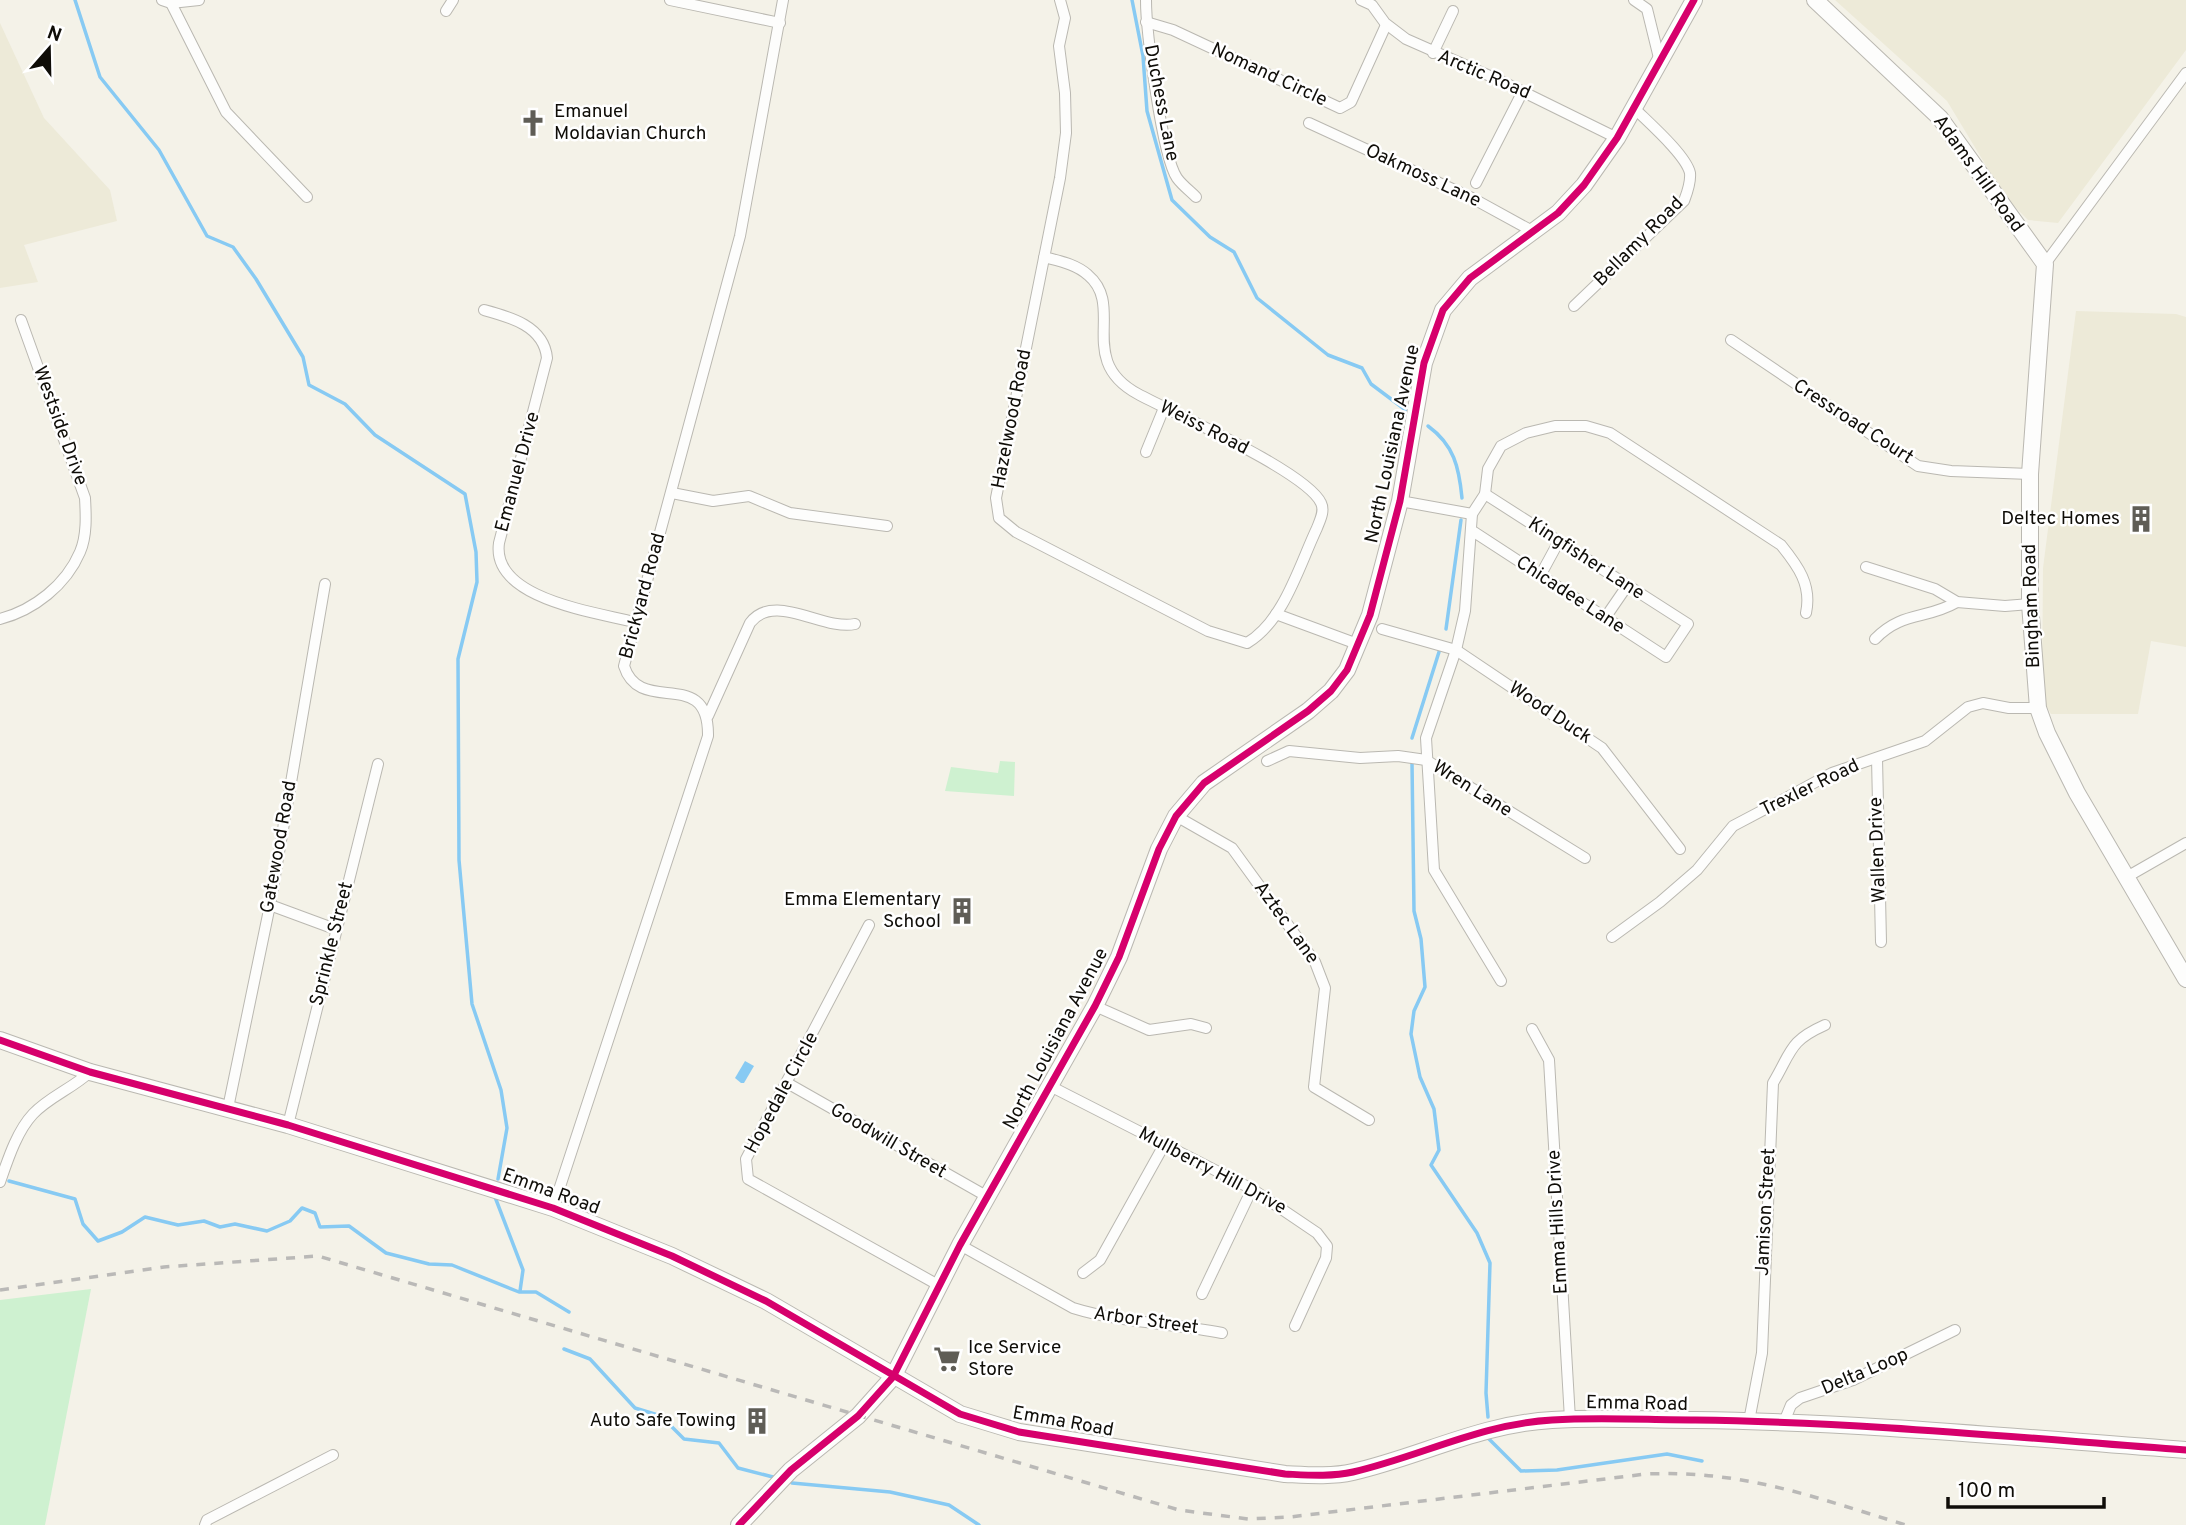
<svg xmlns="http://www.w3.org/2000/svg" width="2186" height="1525" font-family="Overpass,sans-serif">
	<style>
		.built { fill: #edead8 }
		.green { fill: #cef1d0 }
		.water { fill: #87caf3 }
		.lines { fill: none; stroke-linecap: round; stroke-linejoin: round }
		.stream { stroke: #87caf3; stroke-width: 3.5 }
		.street-casing { stroke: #bab8b1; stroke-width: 12 }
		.secondary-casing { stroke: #bab8b1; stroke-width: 18 }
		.street { stroke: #fdfdfc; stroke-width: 10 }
		.secondary { stroke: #fdfdfc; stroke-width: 16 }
		.rail { stroke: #bab9b7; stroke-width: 3.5; stroke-dasharray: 9 9; stroke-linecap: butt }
		.cycleway-casing { stroke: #fff; stroke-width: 11 }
		.cycleway { stroke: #d6006c; stroke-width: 7 }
		.labels { text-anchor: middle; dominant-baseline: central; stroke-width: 5; stroke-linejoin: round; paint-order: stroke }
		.street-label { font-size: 19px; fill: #0f0d08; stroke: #fff }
		.poi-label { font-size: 19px; fill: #0f0d08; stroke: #fff; text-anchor: end }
	</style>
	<rect width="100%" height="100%" fill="#f4f2e8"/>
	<g class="built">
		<path d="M1835,0H2186V50L2058,223L2028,220L2005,197L1947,101Z"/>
		<path d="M0,23L44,118L110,190L117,221L24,245L38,282L0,288Z"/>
		<path d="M2076,311L2176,314L2186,317V647L2151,641L2138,714H2051L2042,698L2043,568Z"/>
	</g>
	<g class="green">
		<path d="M1000,761L1015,762L1014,796L945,791L951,767L998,773Z"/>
		<path d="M91,1289L45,1525H0V1300Z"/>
	</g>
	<path class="water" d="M745,1061L754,1066L744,1083H741L735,1078Z"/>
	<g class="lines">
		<g class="stream">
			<path d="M75,0L100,77L159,150L207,236L233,247L256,279L303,357L309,385L345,404L375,435L465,494L476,552L477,582L458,659L459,860L472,1004L501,1090L507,1128L498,1179"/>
			<path d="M1132,0L1143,56L1147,111L1172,200L1210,237L1234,252L1257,298L1328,355L1362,368L1371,384L1407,411"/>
			<path d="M1428,426C1454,445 1459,467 1462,498"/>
			<path d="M1446,629L1461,520"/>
			<path d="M1412,738L1439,652"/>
			<path d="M1412,763L1414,911L1421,939L1425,987L1414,1011L1411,1034L1420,1077L1434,1109L1439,1150L1431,1165L1477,1233L1490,1263L1486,1393L1488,1417"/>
			<path d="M9,1181L75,1199L83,1224L98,1241L122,1232L145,1217L178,1225L204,1221L220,1227L235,1224L267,1231L290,1221L302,1208L315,1213L320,1227L349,1226L386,1253L429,1264L452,1265L519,1292H536L569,1312"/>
			<path d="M495,1197L523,1270L520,1291"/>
			<path d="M564,1349L590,1359L635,1408L661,1416L684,1439L719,1443L738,1468L773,1477"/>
			<path d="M1489,1439L1521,1471L1557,1470L1667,1454L1702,1461"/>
			<path d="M792,1483L890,1492L949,1505L979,1525"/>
		</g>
		<defs>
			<g id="street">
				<path d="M162,0L171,3L199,0"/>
				<path d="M670,0L780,23"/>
				<path d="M1146,0C1146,30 1162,156 1177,178C1182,185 1190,191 1196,197"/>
				<path d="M1361,0L1372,5L1385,23L1406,39L1499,80L1617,138"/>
				<path d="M1634,0L1647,9L1660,62"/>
				<path d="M171,3L226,112L307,197"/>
				<path d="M446,11L453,0"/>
				<path d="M1146,22L1173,30L1340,108L1351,102L1386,25"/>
				<path d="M1433,53L1453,11"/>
				<path d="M1309,123L1472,198L1534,232"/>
				<path d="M1476,183L1523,91"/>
				<path d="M1044,257C1059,261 1076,264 1088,275C1126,307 1075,360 1138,394C1173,413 1307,472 1321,503C1325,511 1320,520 1317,528C1299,566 1284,621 1247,643L1208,631L1016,532L999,518L996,498L1060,178L1066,133L1065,93L1059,46L1065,18L1060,0"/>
				<path d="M2045,264L2186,73"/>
				<path d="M1574,306L1684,201C1687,193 1691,183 1690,173C1686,155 1648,122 1634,108"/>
				<path d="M484,310C510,317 544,326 547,358L499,543C491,599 596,612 634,622"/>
				<path d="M1731,340L1918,466L1951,471L2030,474"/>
				<path d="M1146,452L1164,408"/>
				<path d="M672,493L713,501L749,496L790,513L887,526"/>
				<path d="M1400,501L1472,514"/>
				<path d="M1474,532L1666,657L1688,624L1485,494"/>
				<path d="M1866,567L1935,589L1957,602L2005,606L2030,604"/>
				<path d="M1540,576L1559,541"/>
				<path d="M1276,614L1360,645"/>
				<path d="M1605,618L1627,586"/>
				<path d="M0,619C34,610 66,585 80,552C87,536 86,515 85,498L21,320"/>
				<path d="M1382,629L1456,650L1602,748L1680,849"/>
				<path d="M1875,639C1902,611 1926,620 1957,602"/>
				<path d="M708,716L750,623C774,591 823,631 855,624"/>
				<path d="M1877,758L1881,942"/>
				<path d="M1267,761L1289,751L1360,758L1398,756L1426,760L1585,858"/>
				<path d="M1176,816L1232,848L1315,962L1325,988L1314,1087L1369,1120"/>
				<path d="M2125,878L2186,843"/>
				<path d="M270,905L335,929"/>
				<path d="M869,925L746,1159L748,1179L940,1286"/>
				<path d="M1612,937L1660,902L1697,870L1733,826L1786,798L1832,773L1925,741L1968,707L1983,703L2009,708H2038"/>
				<path d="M1501,981L1434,870L1426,738L1456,650L1465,611L1472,514L1485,494L1488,469L1501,446L1526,433L1555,426H1586L1610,433L1781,545C1798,566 1812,585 1806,613"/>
				<path d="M1095,1006L1149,1030L1191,1024L1206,1028"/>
				<path d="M1532,1029L1549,1060L1570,1419"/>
				<path d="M789,1084L988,1197"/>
				<path d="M1050,1086L1252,1189L1317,1233L1327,1246L1326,1258L1295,1326"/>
				<path d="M228,1108L270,905L325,584"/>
				<path d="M288,1125L378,764"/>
				<path d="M0,1182C8,1159 17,1131 33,1114C49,1097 73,1088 90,1072"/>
				<path d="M553,1208L708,736C709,665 640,717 624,666L740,236L783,0"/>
				<path d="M960,1245L1073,1308C1121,1323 1173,1323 1222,1333"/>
				<path d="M1083,1273L1100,1260L1164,1145"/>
				<path d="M1202,1294L1252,1189"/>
				<path d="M1749,1421L1762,1353L1773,1083C1792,1051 1789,1041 1825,1025"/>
				<path d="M1784,1422L1791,1405L1800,1398L1853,1380L1955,1330"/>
				<path d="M205,1525L207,1520L333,1455"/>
			</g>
			<g id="secondary">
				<path d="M1815,0L1940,118L2045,264L2030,474V604L2038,708L2047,733L2077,793L2186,979"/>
				<path d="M0,1040L90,1072L288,1125L553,1208L672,1256L766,1301L960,1414L1019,1432L1285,1474C1307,1475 1331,1477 1353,1472C1422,1456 1480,1424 1552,1420C1600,1417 1648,1420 1695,1420C1859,1422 2023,1438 2186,1450"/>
				<path d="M739,1525L791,1470L858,1416L893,1377L960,1245L1095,1006L1119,957L1159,849L1176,816L1204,783L1308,711L1331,691L1347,670L1370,615L1400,501L1424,363L1443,310L1470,278L1558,213L1584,185L1617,138L1694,0"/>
			</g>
		</defs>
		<use href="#street" class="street-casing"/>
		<use href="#secondary" class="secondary-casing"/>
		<use href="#street" class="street"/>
		<use href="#secondary" class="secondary"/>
		<path class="rail" d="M0,1290L164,1267L318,1256L1179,1510L1248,1519L1290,1517L1646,1474C1745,1470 1813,1497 1906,1525"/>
		<defs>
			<g id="cycleway">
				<path d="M0,1040L90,1072L288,1125L553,1208L672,1256L766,1301L960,1414L1019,1432L1285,1474C1307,1475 1331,1477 1353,1472C1422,1456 1480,1424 1552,1420C1600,1417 1648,1420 1695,1420C1859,1422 2023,1438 2186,1450"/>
				<path d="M739,1525L791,1470L858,1416L893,1377L960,1245L1095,1006L1119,957L1159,849L1176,816L1204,783L1308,711L1331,691L1347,670L1370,615L1400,501L1424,363L1443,310L1470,278L1558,213L1584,185L1617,138L1694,0"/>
			</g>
		</defs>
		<use href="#cycleway" class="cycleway-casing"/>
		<use href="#cycleway" class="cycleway"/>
	</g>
	<defs>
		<symbol id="church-bare" viewBox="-9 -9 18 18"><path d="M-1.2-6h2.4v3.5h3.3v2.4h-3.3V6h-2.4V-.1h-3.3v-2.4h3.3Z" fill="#5f5d56" stroke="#fff" stroke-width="2.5" paint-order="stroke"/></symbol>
		<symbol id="building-bare" viewBox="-9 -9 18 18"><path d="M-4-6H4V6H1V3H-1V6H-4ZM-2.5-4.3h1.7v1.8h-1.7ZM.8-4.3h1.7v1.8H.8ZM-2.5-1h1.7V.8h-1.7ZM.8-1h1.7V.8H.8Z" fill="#5f5d56" stroke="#fff" stroke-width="2.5" paint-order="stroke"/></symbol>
		<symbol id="supermarket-bare" viewBox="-9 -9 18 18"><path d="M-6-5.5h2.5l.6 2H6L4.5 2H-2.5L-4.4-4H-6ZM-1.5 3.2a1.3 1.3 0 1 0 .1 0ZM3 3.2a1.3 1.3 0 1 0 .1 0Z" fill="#5f5d56" stroke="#fff" stroke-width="2.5" paint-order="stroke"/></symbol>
	</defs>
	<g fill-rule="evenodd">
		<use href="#church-bare" x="514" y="104" width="38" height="38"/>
		<use href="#building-bare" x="2122" y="500" width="38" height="38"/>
		<use href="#building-bare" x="943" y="892" width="38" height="38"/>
		<use href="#supermarket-bare" x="928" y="1340" width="38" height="38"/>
		<use href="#building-bare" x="738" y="1402" width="38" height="38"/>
	</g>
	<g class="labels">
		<g class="street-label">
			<text transform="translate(1269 75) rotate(25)">Nomand Circle</text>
			<text transform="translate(1484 75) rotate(23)">Arctic Road</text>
			<text transform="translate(1161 103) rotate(79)">Duchess Lane</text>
			<text transform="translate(1978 174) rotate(54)">Adams Hill Road</text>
			<text transform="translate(1423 176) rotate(25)">Oakmoss Lane</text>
			<text transform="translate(1639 242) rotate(-45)">Bellamy Road</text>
			<text transform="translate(1012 419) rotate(-79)">Hazelwood Road</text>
			<text transform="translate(1853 422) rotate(33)">Cressroad Court</text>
			<text transform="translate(60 426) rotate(70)">Westside Drive</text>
			<text transform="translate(1204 428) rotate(27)">Weiss Road</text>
			<text transform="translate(1393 444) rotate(-78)">North Louisiana Avenue</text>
			<text transform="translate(518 472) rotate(-75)">Emanuel Drive</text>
			<text transform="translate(1586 559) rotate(33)">Kingfisher Lane</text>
			<text transform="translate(1570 595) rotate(33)">Chicadee Lane</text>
			<text transform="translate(643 596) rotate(-75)">Brickyard Road</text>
			<text transform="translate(2032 606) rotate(-92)">Bingham Road</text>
			<text transform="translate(1550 713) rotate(34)">Wood Duck</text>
			<text transform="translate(1810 788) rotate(-26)">Trexler Road</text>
			<text transform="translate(1472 789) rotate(32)">Wren Lane</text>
			<text transform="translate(279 847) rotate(-80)">Gatewood Road</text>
			<text transform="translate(1878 850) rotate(-92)">Wallen Drive</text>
			<text transform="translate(1286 923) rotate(54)">Aztec Lane</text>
			<text transform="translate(332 944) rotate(-76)">Sprinkle Street</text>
			<text transform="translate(1056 1039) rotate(-62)">North Louisiana Avenue</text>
			<text transform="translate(782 1093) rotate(-62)">Hopedale Circle</text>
			<text transform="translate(888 1141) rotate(30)">Goodwill Street</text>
			<text transform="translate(1212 1171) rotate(28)">Mullberry Hill Drive</text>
			<text transform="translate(551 1192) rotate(20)">Emma Road</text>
			<text transform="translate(1766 1212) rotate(-87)">Jamison Street</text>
			<text transform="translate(1558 1222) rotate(-93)">Emma Hills Drive</text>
			<text transform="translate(1146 1321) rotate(8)">Arbor Street</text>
			<text transform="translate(1865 1372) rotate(-23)">Delta Loop</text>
			<text transform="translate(1637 1404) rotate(1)">Emma Road</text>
			<text transform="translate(1063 1422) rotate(10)">Emma Road</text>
		</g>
		<g class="poi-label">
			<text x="554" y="112" text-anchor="start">Emanuel<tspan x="554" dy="22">Moldavian Church</tspan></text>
			<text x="2120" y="519">Deltec Homes</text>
			<text x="941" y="900">Emma Elementary<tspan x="941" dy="22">School</tspan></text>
			<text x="968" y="1348" text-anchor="start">Ice Service<tspan x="968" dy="22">Store</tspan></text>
			<text x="736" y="1421">Auto Safe Towing</text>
		</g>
	</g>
	<g transform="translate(49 49) rotate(20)" stroke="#ffffff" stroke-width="5" paint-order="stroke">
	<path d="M0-5L12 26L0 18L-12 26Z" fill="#0f0d08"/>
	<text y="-10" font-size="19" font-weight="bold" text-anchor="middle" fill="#0f0d08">N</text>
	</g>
	<path d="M1948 1497v10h156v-10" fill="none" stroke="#0f0d08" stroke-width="3.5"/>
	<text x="1958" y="1497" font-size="21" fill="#0f0d08" stroke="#ffffff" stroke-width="5" paint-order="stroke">100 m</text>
</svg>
